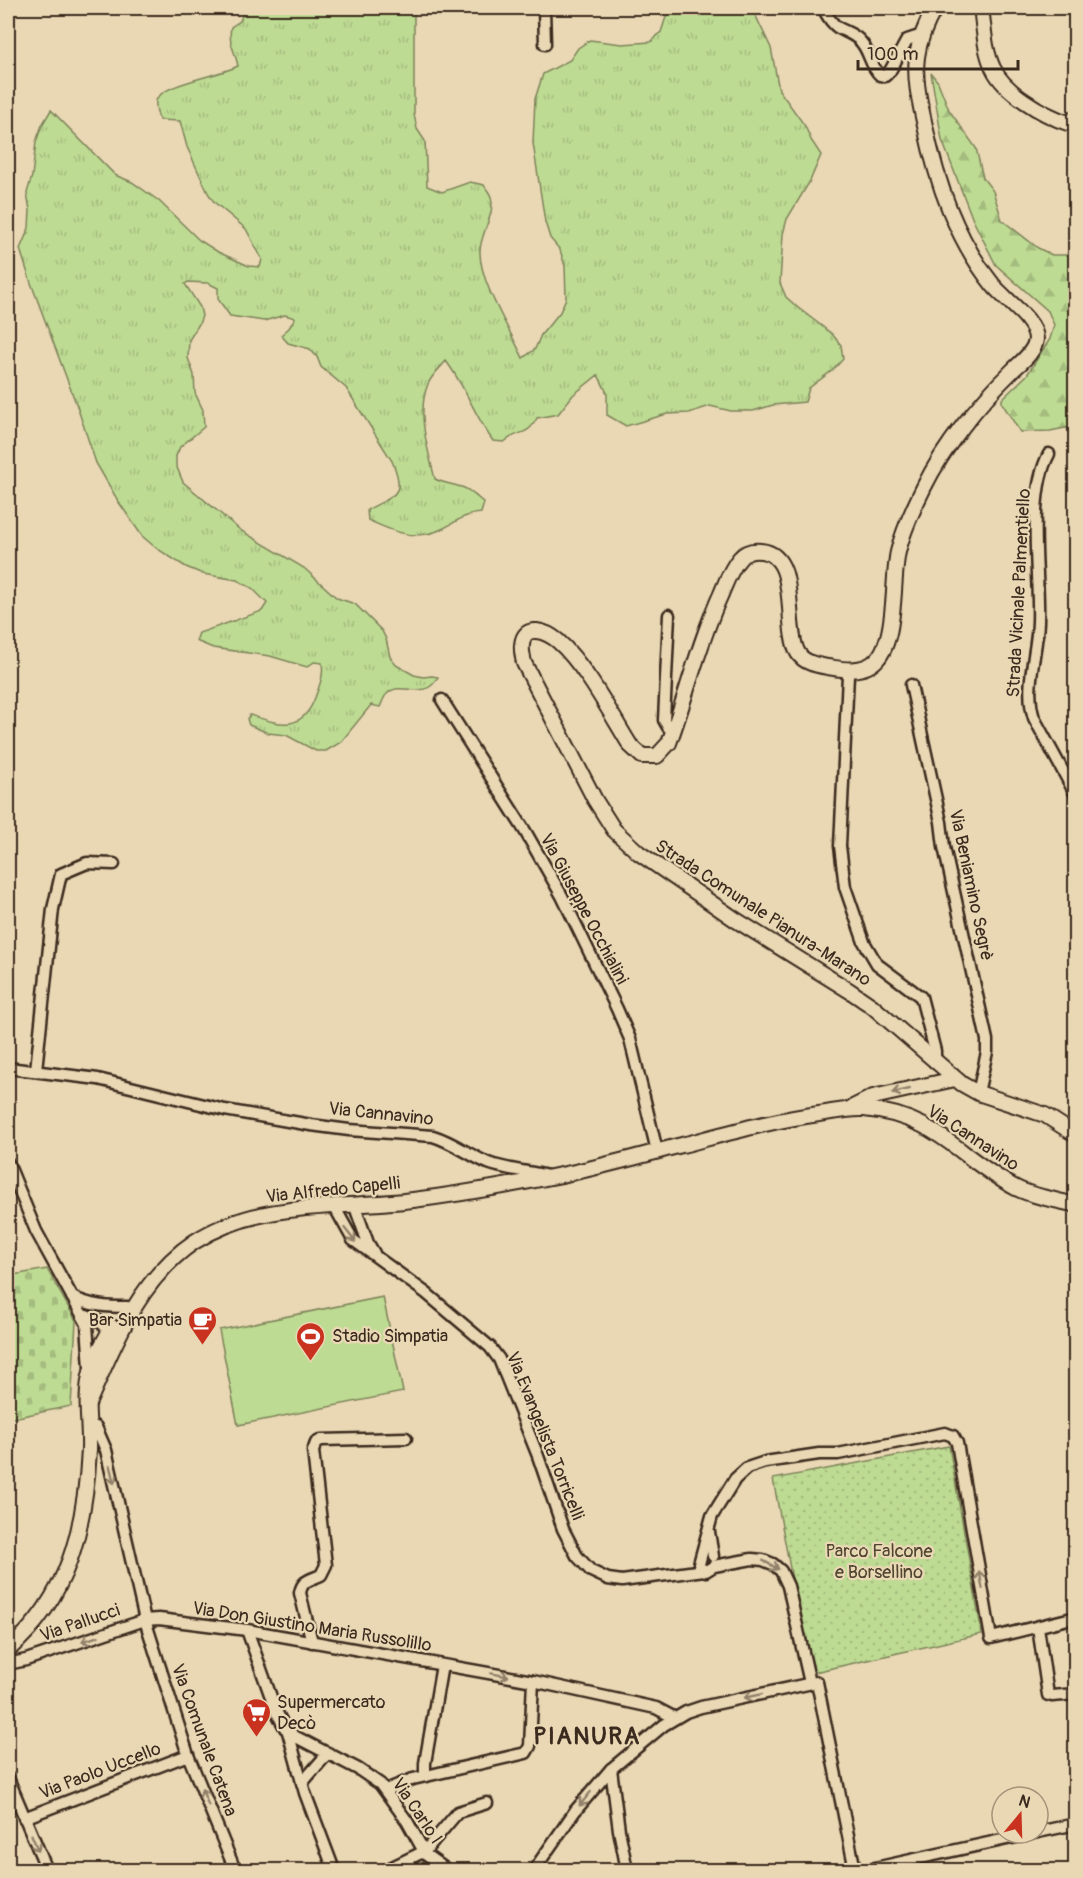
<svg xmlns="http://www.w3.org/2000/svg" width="1083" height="1878" font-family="Pangolin,sans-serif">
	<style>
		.grass { fill: url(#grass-tufts); stroke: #7c8258; stroke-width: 1.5 }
		.forest { fill: url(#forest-firs); stroke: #7c8258; stroke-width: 1.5 }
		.cemetery { fill: url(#cemetery-stones); stroke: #7c8258; stroke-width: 1.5 }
		.park { fill: url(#park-dots); stroke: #7c8258; stroke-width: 1.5 }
		.pitch { fill: #bedb93; stroke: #7c8258; stroke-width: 1.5 }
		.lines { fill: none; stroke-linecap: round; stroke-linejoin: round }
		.street-casing { stroke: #3b2a1e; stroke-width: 15 }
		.secondary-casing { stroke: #3b2a1e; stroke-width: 18 }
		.street { stroke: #ead8b5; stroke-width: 10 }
		.secondary { stroke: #ead8b5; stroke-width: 14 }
		.oneway { stroke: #92816a }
		.labels { text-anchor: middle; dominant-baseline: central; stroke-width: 4.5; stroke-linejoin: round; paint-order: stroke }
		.street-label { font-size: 18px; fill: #3b2a1e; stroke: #ead8b5 }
		.poi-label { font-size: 18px; fill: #3b2a1e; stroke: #ead8b5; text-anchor: start }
		.park-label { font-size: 18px; fill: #4f4530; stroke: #ead8b5 }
		.district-label { font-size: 24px; font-weight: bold; letter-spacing: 1.5px; fill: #3b2a1e; stroke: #ead8b5 }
	</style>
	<defs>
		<pattern id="grass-tufts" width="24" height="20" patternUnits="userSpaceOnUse" patternTransform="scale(1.5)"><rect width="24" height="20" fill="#bedb93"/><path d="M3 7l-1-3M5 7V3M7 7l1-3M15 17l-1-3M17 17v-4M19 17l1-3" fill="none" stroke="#a4bc7e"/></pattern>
		<pattern id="forest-firs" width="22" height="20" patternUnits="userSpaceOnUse" patternTransform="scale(1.5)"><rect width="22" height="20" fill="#bedb93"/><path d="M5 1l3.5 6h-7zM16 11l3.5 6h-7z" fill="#a4bc7e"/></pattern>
		<pattern id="cemetery-stones" width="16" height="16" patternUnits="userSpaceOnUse" patternTransform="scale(1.5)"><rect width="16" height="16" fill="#bedb93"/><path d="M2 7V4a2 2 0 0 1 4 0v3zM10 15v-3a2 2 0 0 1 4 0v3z" fill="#a4bc7e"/></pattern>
		<pattern id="park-dots" width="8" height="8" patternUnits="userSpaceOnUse" patternTransform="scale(1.5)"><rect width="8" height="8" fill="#bedb93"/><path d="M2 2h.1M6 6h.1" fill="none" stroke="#a4bc7e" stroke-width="1.8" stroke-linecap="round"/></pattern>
	</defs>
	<rect width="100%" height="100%" fill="#ead8b5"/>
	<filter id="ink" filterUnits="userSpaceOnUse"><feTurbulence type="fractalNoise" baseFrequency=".0167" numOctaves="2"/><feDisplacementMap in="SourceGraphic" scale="12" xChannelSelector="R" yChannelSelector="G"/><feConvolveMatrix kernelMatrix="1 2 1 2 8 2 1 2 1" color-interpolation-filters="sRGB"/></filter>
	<g filter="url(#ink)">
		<path class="grass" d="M245,8H414V114L417,129L425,141L427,186L442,192L470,182L484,185C486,189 490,193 491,197C496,214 480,234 480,251C479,281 510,330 523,358L535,349L541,335L560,312L566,298L565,266L560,250L550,238L545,222L533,143L535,99L543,74L570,60L578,48L590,40L622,44L651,42L661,32L669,8H752L771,48L779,90L805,126L811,140L821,155L810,181L787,219L783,234L780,283L786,297L797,307L832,334L841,345L843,359L833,370L809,388L805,402L773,405L753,411H731L710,406L689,413L667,414L626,426L607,415V393L598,375L573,395L558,414L537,418C527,438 519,429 504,442L493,441C475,416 465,386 446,361C440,368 432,375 428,384C416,412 428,450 435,479C445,484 454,484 464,488C471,491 478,498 484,503L481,513C464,514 456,522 442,529C415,542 392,531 368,520L367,510C394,495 407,496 392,461L346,388L321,367L317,357L310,349L288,343L281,335L289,328L295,318L285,315L264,321L230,316L218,299V288L208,283L188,282L185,284L200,307L202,316L199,324L189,340L188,358L194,375L195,393L203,410L204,427L180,447L176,456V465L183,482L240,530L304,568L337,598L355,604L382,631L386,639L390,657L396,665L414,675L423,677L432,676L438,677C425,703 401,679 387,694C384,696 382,703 380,707L371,705L341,742L326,751H316L286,735L268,733L249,725L247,719L250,715C281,725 303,733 316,695C320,684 324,675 322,663L314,662L307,667L270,656L213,648L196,641L199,633L262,611L267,603L252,588L237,580L203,574L186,567L156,548L142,536L118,501L96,463L77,406L31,283L20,249L29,228L30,210L27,193L32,176L36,142L42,125L51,110L115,175L132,182L159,201L199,240L218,252L249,266L260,267L262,259L246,229L214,202L208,193L187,147L180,121L159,120C158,115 155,107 156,101C160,84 222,75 238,66C235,50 228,44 231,27L240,21Z"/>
		<path class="forest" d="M931,73L938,82L949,110L976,148L983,178L993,191L1002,220L1038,248L1052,255H1067L1075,239V429L1065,428L1050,431L1020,432L1002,403V399L1027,375L1050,339L1054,325L1048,311L996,265L973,220L942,140Z"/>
		<path class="cemetery" d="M47,1269L76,1321L71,1406L8,1419V1276Z"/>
		<path class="park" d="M949,1446L982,1634L810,1673L773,1479Z"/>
		<path class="pitch" d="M383,1297L403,1392L238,1425L219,1330Z"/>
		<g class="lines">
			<defs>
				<g id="street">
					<path d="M544,8L545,44"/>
					<path d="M823,8C827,15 830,22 837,27C845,32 855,34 861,42C870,52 870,66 880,75L885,76L890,71L907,40L916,37L921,41"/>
					<path d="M1049,454C1026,496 1040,575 1038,622C1037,653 1024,688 1034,718L1076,795"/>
					<path d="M669,615L664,720L668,727L674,731"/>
					<path d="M848,675L840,846L845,887L864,942L877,964L921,997L935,1051V1063"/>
					<path d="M911,685L941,822L944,847L987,1040V1052L978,1093"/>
					<path d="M442,700L525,831L562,896L617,1009L630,1039L657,1151"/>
					<path d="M8,1068L98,1079L225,1110L311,1125L349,1130L433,1136C453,1142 469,1155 488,1163C507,1170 528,1171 548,1176"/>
					<path d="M36,1070L53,909L61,874L87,863L114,864"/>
					<path d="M8,1163L36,1231L87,1324L90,1368"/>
					<path d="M354,1204L368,1243L374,1253"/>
					<path d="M334,1206L353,1240L426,1293L490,1347L499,1359L538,1456L563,1529L577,1556L591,1571L608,1579L622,1581L704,1570"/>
					<path d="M72,1297C91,1306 107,1307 127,1307"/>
					<path d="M83,1315C97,1319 108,1323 109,1339"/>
					<path d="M89,1424L96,1427L106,1450L145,1620L188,1755L235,1870"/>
					<path d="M709,1532L713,1556"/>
					<path d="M1038,1627L1048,1695L1052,1696L1076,1694"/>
					<path d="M247,1630L276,1711L285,1728L296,1737L358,1769L380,1784L407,1821L426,1855L447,1870"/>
					<path d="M312,1642L300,1593C302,1580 310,1580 321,1575L326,1565L313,1451L316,1443L321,1440L406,1438"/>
					<path d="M8,1664L26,1660L145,1620L159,1619L247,1630L533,1681L656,1708L675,1718"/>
					<path d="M810,1683L788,1586L781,1571L773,1564L763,1560L752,1559L714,1566L706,1571L701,1569L699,1564L712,1516L735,1479L747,1468L765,1462L819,1454H838L945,1433L953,1436L957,1443L991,1638L1076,1617"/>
					<path d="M288,1732L305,1793L334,1870"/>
					<path d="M611,1769L619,1830L627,1870"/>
					<path d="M425,1776V1763L442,1665"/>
					<path d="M8,1778L47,1870"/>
					<path d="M302,1783L328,1753"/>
					<path d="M386,1790L413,1779L526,1753L530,1746L533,1681"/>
					<path d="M24,1818L188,1755"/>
					<path d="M1038,1832L1076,1824"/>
					<path d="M386,1870L425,1851L458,1812L487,1803"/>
					<path d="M534,1870L575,1811L611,1769L664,1725L686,1712L701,1707L817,1682L855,1870"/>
					<path d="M866,1870L1034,1833"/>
				</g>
				<g id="secondary">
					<path d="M935,8C927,22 919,40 917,57C914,80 920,103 925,126C937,183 956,239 993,285C1004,299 1036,320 1036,339C1035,352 1020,363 1012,371C979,403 944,446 924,487C914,507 903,530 898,552C891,582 899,652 868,666C855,672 841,669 828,667C817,665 804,663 798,653C783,628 801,555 761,551C753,550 745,552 740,558C731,568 726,582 721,594C699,642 687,694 669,743L657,756H642L630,745C611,714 585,665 558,641C547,632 524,622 522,645C521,650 523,657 524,663L595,800L614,830L639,853L736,920L850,991L872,1006L962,1084L978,1093L1045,1115L1076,1135"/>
					<path d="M981,8C984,27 984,49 993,68C1004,92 1043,115 1068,123L1076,117"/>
					<path d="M851,1108L873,1097L955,1079"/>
					<path d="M88,1404C114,1345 138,1280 194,1242C258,1200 340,1209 413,1200C459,1194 506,1186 551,1177C595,1169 639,1156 682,1145C728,1133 773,1120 819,1114C834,1112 849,1108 864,1109C936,1115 959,1158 1016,1188C1034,1197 1057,1200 1076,1205"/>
					<path d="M8,1650C69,1598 85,1527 89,1450C90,1424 84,1397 91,1372C95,1356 104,1341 112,1327"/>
				</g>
			</defs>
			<use href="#street" class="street-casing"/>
			<use href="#secondary" class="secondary-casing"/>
			<use href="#street" class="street"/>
			<use href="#secondary" class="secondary"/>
		</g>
		<defs><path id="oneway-shaft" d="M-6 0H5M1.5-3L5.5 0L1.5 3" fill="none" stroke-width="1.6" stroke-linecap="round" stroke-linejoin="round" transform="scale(1.5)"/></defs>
		<g class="oneway">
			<use href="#oneway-shaft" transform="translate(901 1091) rotate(167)"/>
			<use href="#oneway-shaft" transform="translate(350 1235) rotate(52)"/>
			<use href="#oneway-shaft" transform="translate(112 1475) rotate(76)"/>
			<use href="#oneway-shaft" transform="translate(771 1565) rotate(29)"/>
			<use href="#oneway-shaft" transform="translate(981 1580) rotate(-100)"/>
			<use href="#oneway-shaft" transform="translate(90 1639) rotate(161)"/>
			<use href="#oneway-shaft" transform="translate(500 1675) rotate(10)"/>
			<use href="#oneway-shaft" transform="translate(753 1696) rotate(168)"/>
			<use href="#oneway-shaft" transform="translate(205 1797) rotate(-112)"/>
			<use href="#oneway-shaft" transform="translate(585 1799) rotate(129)"/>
			<use href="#oneway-shaft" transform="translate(35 1843) rotate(67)"/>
		</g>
	</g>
	<defs>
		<symbol id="cafe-pin" viewBox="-11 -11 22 30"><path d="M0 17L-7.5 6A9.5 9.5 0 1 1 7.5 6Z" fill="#c8321e" stroke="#ead8b5"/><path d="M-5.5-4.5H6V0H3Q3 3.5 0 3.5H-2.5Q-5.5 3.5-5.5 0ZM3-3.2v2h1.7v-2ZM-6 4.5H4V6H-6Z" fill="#fff"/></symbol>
		<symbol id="stadium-pin" viewBox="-11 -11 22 30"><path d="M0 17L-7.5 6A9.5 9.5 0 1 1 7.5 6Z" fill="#c8321e" stroke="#ead8b5"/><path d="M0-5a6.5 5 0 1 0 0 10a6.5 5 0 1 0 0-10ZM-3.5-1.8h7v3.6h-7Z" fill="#fff"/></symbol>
		<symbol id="supermarket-pin" viewBox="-11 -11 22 30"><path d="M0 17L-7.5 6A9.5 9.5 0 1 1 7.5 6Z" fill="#c8321e" stroke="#ead8b5"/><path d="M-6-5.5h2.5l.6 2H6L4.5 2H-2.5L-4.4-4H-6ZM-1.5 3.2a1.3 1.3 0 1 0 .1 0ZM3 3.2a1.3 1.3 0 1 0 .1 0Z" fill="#fff"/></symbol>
	</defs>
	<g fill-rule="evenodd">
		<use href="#cafe-pin" x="186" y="1304" width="33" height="45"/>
		<use href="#stadium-pin" x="294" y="1320" width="33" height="45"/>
		<use href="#supermarket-pin" x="240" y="1696" width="33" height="45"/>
	</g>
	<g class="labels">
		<g class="street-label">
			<text transform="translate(1019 593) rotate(-87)">Strada Vicinale Palmentiello</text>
			<text transform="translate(971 885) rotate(78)">Via Beniamino Segrè</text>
			<text transform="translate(584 909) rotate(62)">Via Giuseppe Occhialini</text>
			<text transform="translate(763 913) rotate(33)">Strada Comunale Pianura-Marano</text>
			<text transform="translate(381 1114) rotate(6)">Via Cannavino</text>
			<text transform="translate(973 1138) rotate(33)">Via Cannavino</text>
			<text transform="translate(333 1190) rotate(-6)">Via Alfredo Capelli</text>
			<text transform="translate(545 1436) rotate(68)">Via Evangelista Torricelli</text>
			<text transform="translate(80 1623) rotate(-19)">Via Pallucci</text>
			<text transform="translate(312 1627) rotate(9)">Via Don Giustino Maria Russolillo</text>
			<text transform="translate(204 1740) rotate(70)">Via Comunale Catena</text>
			<text transform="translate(100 1771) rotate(-21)">Via Paolo Uccello</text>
			<text transform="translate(417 1811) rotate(56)">Via Carlo I</text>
		</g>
		<g class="poi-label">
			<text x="182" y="1320" text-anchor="end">Bar Simpatia</text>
			<text x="332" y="1336">Stadio Simpatia</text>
			<text x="277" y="1702">Supermercato<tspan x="277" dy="21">Decò</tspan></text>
		</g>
		<g class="park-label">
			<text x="879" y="1551">Parco Falcone<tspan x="879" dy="21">e Borsellino</tspan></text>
		</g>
		<g class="district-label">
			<text x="587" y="1736">PIANURA</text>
		</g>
	</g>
	<rect width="1083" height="1878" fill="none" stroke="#ead8b5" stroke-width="30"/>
	<rect x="15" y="15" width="1053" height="1848" fill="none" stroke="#3b2a1e" stroke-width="2" filter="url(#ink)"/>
	<g transform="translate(1020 1815) rotate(19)"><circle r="28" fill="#ead8b5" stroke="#a49279" stroke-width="1.5"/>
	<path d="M0-4.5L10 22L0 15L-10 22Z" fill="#c8321e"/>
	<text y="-9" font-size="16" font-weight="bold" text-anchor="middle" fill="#3b2a1e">N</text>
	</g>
	<path d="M858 60v9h160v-9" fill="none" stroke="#3b2a1e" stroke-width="3"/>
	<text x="867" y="60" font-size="18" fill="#3b2a1e" stroke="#ead8b5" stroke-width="4.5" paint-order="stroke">100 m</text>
</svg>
